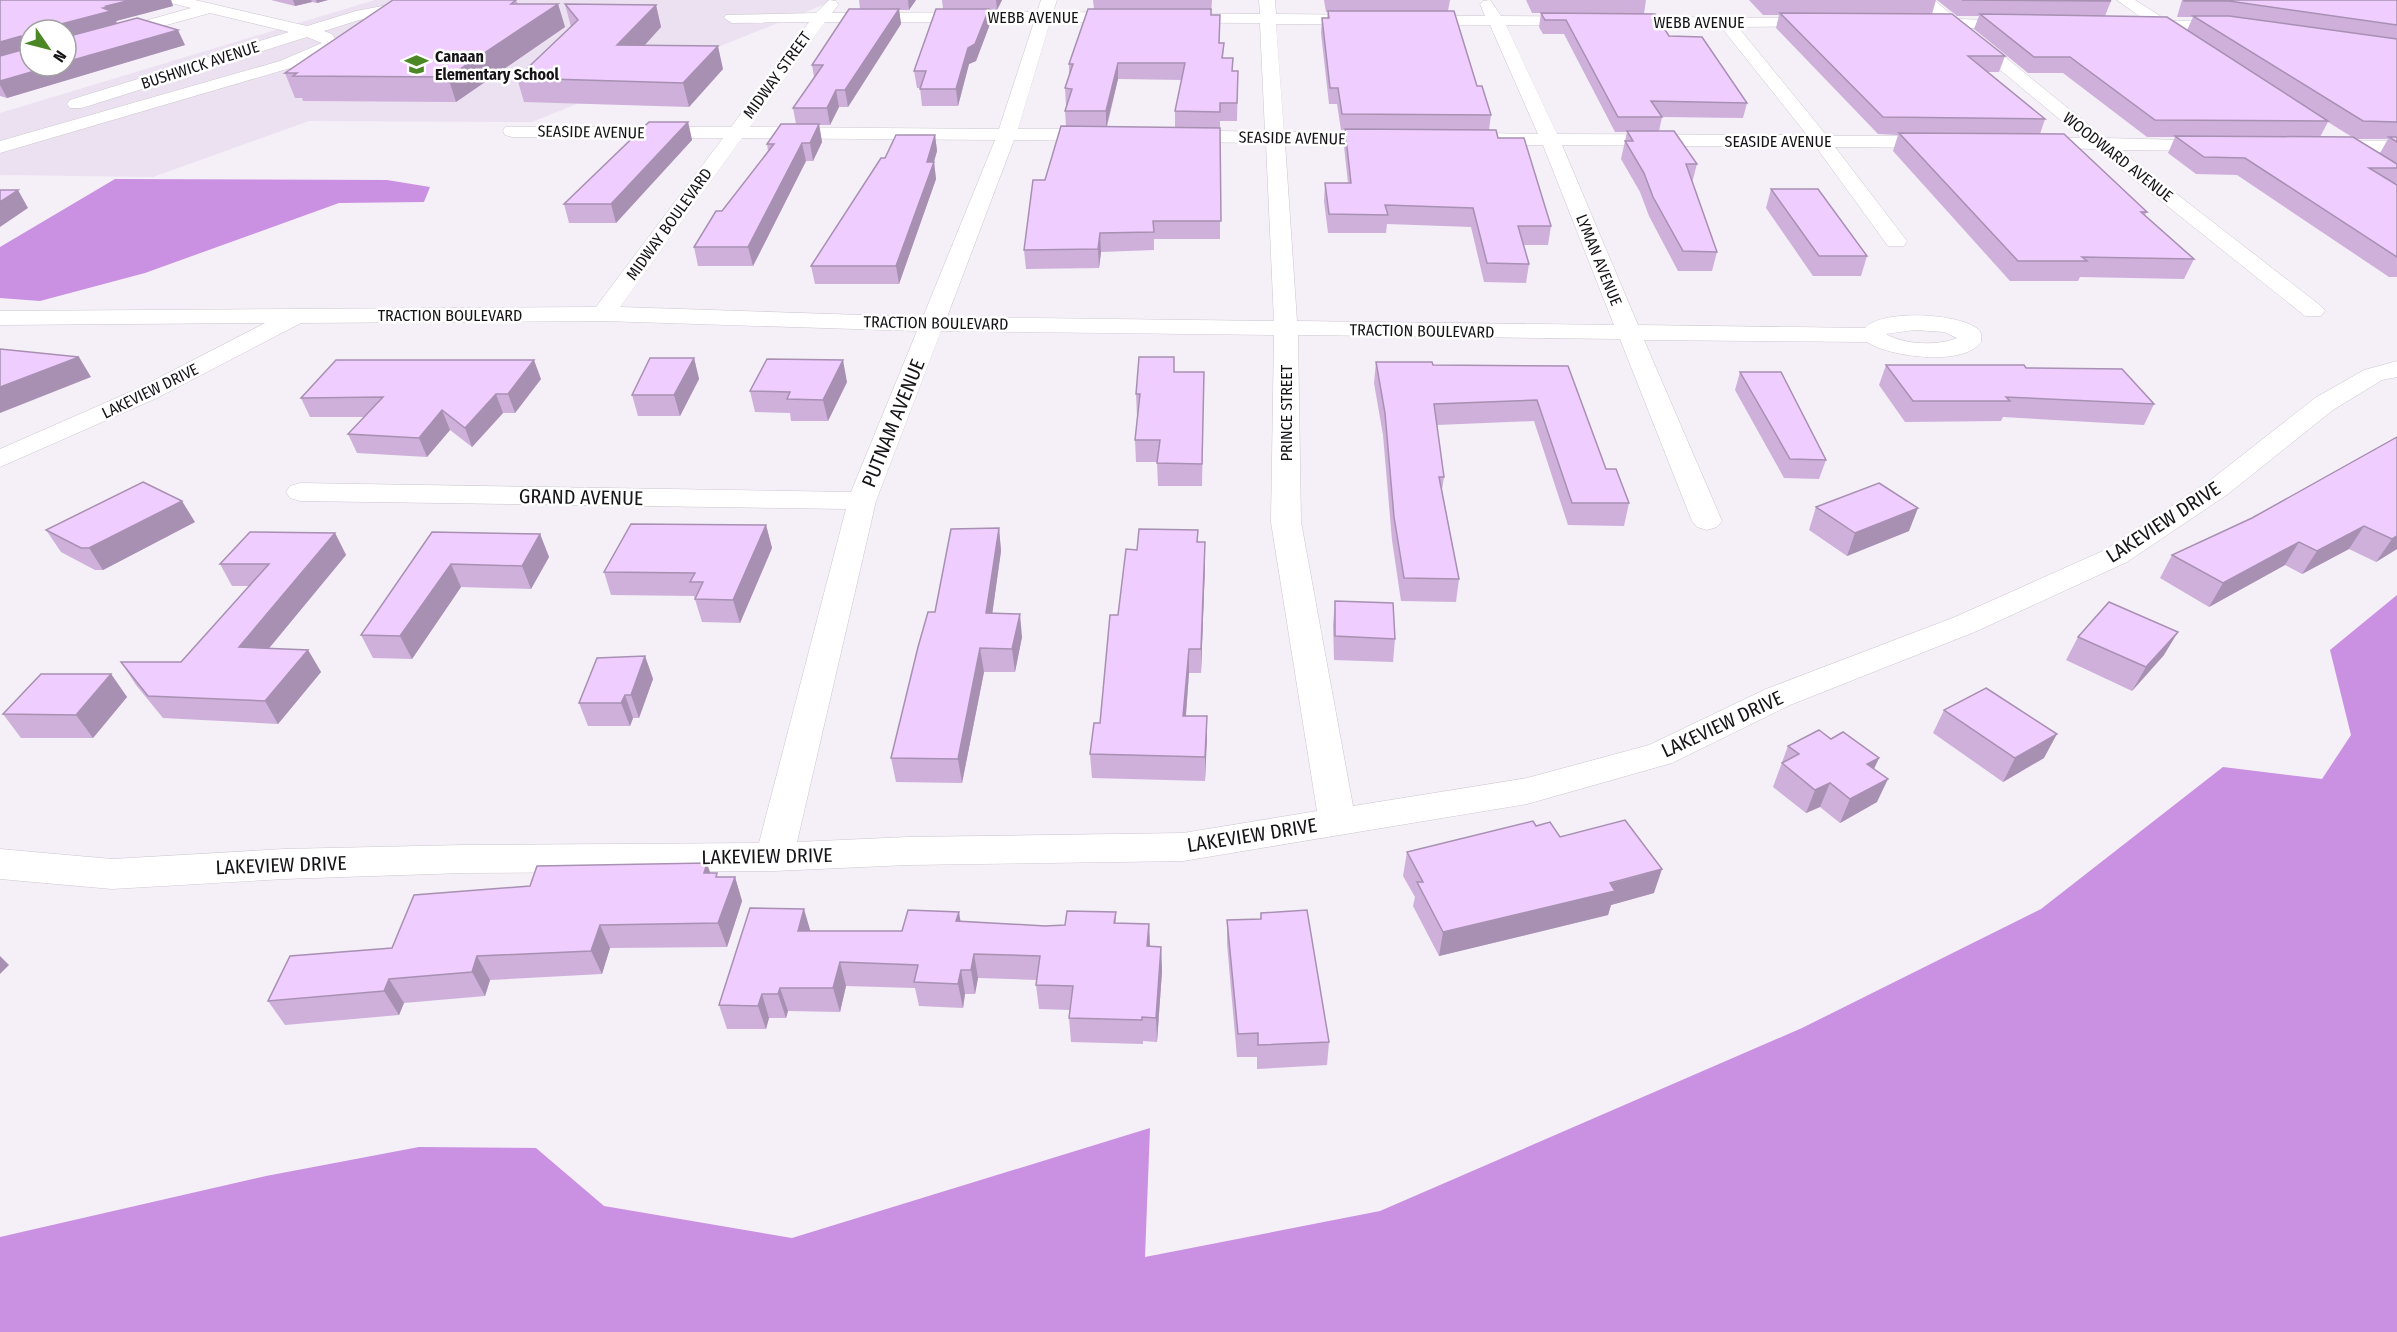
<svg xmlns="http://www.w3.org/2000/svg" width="2397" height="1332" font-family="'Fira Sans Condensed',sans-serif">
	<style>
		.built { fill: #ece1f1 }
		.forest { fill: #ca90e1 }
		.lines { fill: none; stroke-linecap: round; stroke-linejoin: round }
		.minor-casing { stroke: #ccc6cf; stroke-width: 1 }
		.minor { fill: #fff; fill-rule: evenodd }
		.wall { fill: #ceb0db; fill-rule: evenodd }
		.shaded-wall { fill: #a890b2 }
		.building { fill: #f0cdff; stroke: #a890b2; stroke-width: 1.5 }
		.labels { text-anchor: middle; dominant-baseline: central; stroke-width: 5; stroke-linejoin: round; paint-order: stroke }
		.far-street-label { font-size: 16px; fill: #161417; stroke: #fff }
		.far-poi-label { font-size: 16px; font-weight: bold; fill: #161417; stroke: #fff; text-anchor: start }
		.street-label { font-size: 20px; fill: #161417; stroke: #fff }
	</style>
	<rect width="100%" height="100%" fill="#f5eff8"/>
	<path class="built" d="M375,0H835L532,122L309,121L153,177L0,175V113Z"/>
	<g class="forest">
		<path d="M115,179L387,180L430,187L424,202L339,203L145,273L40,301L0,298V247Z"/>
		<path d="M2397,595V1332H0V1237L266,1176L419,1147L536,1148L604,1206L792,1238L1150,1128L1145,1257L1380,1211L1802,1028L2041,909L2223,767L2322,779L2351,735L2330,650Z"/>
	</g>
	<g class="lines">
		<defs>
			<g id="minor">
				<path d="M168,0H195L307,26L356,11L414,0H445L442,3L359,20L324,31L332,34L339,44L327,54L304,64L0,153V141L280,61L322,43L307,37L82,108H70L67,104L70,100L289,32L210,13L66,53V43L191,8L171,3Z"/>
				<path d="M829,0L836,1L839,4L832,13L1037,12L1041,0H1057L1053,12L1260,14L1259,0H1275L1276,14L1485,16L1480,4L1483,1L1490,0L1501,16L1821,18L1827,20L1829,23L1827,26L1738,27L1827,136H1939L1949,142L1939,148L1835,147L1907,241L1904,246H1888L1816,147L1562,145L1638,325L1865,328C1882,309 1958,313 1978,329C1982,332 1981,337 1981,342C1964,367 1889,357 1867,342L1644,340L1722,521L1717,527L1707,530L1697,527L1692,521L1620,339L1298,335L1301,522L1353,806L1527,778L1649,745L1766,689L1955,617L2105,550L2208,482L2315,398L2364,370L2397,361V377L2382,380L2333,410L2228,494L2127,562L1977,631L1790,705L1672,763L1527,804L1183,861L908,865L774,871L463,873L284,879L112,889L0,879V849L112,859L284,849L463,845L759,843L846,509L300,501L290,498L286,492L290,486L300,483L851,492L917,331L603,321L301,323L157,398L0,467V449L139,388L265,323L0,325V311L596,307L723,138L512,137L505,135L503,131L505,127H731L809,22L732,23L724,18L726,15L816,13ZM825,22H1034L999,129L750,127ZM1050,22L1260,23L1265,132L1175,130L1166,136L1175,142L1266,143L1274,321L947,317L1014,140L1102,141L1111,135L1102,129H1018ZM1276,24L1490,25L1538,134L1481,133L1472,139L1481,145H1543L1614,325L1297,321L1285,143L1390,145L1399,139L1390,133L1284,132ZM1506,25L1721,27L1807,135L1557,134ZM742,138L995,140L923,317L620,307ZM1915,330L1944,332L1957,338C1938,346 1904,345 1886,334ZM941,331L1274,335L1271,522L1317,811L1183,833L908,837L797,842L876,501Z"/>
				<path d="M1917,0H1934L1957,19L2028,21L2030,24L2022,29L1969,28L2105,138L2222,141L2225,145L2222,149L2215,151L2120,150L2321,306L2325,311L2321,316H2305L2096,149L2023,147L2020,143L2023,139L2030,137L2082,138L1950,28L1915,26L1913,23L1915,20L1938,18Z"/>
				<path d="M2117,0H2135L2168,21H2235L2243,26L2235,31H2137L2129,26L2131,23L2146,21Z"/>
				<path d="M2324,140L2397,141V153L2317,150L2314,146Z"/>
			</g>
		</defs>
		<use href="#minor" class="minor-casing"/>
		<use href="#minor" class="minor"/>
	</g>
	<g class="wall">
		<path d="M0,0H171L173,6L116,21L117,23L185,45L7,98L0,96Z"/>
		<path d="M271,0H328L317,3L312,2L295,6Z"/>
		<path d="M516,0L518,4H558L565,27L456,102L303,101L302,98H295L285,73Z"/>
		<path d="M859,0H916L909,10H899L901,24L848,107H839L830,125H819L822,142L813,161H806L753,266H698L694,247L722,211L768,151L767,144L796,124L793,108L814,77L812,65L860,9Z"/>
		<path d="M942,0H1002L997,10H989L990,24L976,61L969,64L958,106H922L920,88H917L914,71L943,9Z"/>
		<path d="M1093,0H1212L1211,15L1220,31L1219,43H1224L1223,58L1233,71H1238L1237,121H1220V239H1154V250L1101,252L1099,268L1026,269L1024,250L1045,180L1066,126L1065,111L1067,106H1066L1065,88L1069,75V64L1094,9ZM1118,79L1182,80L1175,111V127H1107Z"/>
		<path d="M1324,0H1450L1448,11L1477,86L1491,115L1489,130L1498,138L1551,226L1548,245H1524L1529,264L1526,283L1484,282L1471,227L1387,224L1386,233H1328L1324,201L1325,183H1348L1344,146L1345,130H1341L1337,104H1329L1321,33L1322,18H1327L1328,12H1326Z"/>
		<path d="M1526,0H1646L1644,14L1669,36L1747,103L1743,118L1662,117L1659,131L1697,164L1692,183L1717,252L1712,271H1678L1649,216L1640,192L1621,159L1627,132H1615L1564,34H1543L1539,27L1541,13H1532Z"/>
		<path d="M1749,0H1936L1932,14L2005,56L1999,72H1988L2045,119L2040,134L2147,212L2145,215L2194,259L2184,279L2080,277L2078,281H2010L1893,151L1898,135L1878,134L1776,28L1779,15H1763Z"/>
		<path d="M1937,0H2109L2111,1L2105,16L2187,30L2193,17H2177L2182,0H2397V183L2396,184L2397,185V277H2389L2237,175L2196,174L2168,153L2175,137H2147L2063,73H2028L1974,29L1979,16H1957ZM2328,122L2352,137H2320ZM2356,139H2388L2380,153Z"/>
		<path d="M565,4L656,5L661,27L644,46L723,69L689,107L524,102L517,78L571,27Z"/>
		<path d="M688,122L692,140L616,223H569L564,204Z"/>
		<path d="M935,135L937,151L934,162L936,179L899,284H815L811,266Z"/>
		<path d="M1771,189L1867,256L1861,276H1813L1766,208Z"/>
		<path d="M694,358L699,379L680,416H638L632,395Z"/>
		<path d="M1376,362L1433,365L1568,366L1606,469L1629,503L1624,526L1568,525L1534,421L1437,425L1444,477L1442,490L1459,579L1456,602L1401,601L1392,540L1383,435L1374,383Z"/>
		<path d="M1886,365L2026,368L2154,404L2144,425L2003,417L2001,421L1905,422L1879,385Z"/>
		<path d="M1175,372H1204L1202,486H1158L1157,462H1136L1135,440L1138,416H1137L1136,394Z"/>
		<path d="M1740,372L1826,460L1819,479L1784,478L1735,390Z"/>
		<path d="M541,379L515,413H503L472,447L450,430L427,457L357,453L348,434L364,417H310L301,398Z"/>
		<path d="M847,382L828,421H791L790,413L755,412L750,391Z"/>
		<path d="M2397,437V549L2376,562L2349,549L2302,574L2285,565L2209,607L2160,578L2172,555L2252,518Z"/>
		<path d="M1816,507L1909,531L1847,556L1809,530Z"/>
		<path d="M195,522L103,570H95L61,552L46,530Z"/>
		<path d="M766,525L772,548L740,623L702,622L694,596L611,595L604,572Z"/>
		<path d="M999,528L1001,551L992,614L1022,637L1015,672H984L962,783L896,782L891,758L935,612Z"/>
		<path d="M1198,530V542L1205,565L1201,673H1189L1186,716H1207L1205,781L1092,778L1090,754L1100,723L1118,615L1137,550Z"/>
		<path d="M432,532L540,534L549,557L531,589L461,587L412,659L373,658L361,635Z"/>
		<path d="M335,533L346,555L269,648L308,650L321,672L278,724L163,718L136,685L121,662H181L250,586H232L220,564Z"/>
		<path d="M1335,601L1395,639L1393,662L1334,660L1333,625Z"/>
		<path d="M2078,637L2164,655L2132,691L2066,660Z"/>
		<path d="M645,656L653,679L639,718H633L630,726H588L579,703Z"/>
		<path d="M111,674L127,697L93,738H21L3,714Z"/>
		<path d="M1944,710L2044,758L2003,782L1933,733Z"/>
		<path d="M1831,739L1879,758L1874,768L1877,802L1840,823L1820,807L1806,813L1773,787L1788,746Z"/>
		<path d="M1536,826L1560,837L1654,893L1611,905L1608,915L1439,956L1413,906L1415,897L1403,876L1407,852Z"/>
		<path d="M710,873L718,877H735L742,901L727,947L610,948L602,974L490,980L485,996L404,1003L399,1015L285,1025L268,1001Z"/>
		<path d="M1116,912V923L1149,924L1150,946L1161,947L1162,971L1157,1042L1143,1041V1044L1071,1042L1069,1018L1070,1010L1039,1009L1036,985L1037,980L978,978L975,994H965L963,1008L919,1006L915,988L846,986L840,1012L788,1011L786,1018H769L766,1029H727L719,1005L810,931H902L961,921L1045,926L1065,925Z"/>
		<path d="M1261,913L1329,1042L1327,1065L1257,1069V1057H1237L1227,944V920L1260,919Z"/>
	</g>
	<g class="shaded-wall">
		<path d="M131,0H171L173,6L116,21L118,26L66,41V30H57V25L103,8L106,6Z"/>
		<path d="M293,0H311L312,2L295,6Z"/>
		<path d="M316,0H328L317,3Z"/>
		<path d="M908,0H916L909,10Z"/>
		<path d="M996,0H1002L997,10Z"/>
		<path d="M558,4L565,27L456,102L448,77Z"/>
		<path d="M656,5L661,27L623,69L617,45Z"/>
		<path d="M899,9L901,24L848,107L845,90Z"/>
		<path d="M989,9L990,24L976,61L969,64L958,106L956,89L968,48Z"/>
		<path d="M178,30L185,45L7,98L0,85V81L52,66H66V62Z"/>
		<path d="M21,36L29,52L0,60V42Z"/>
		<path d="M718,46L723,69L689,107L683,83Z"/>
		<path d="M1118,63V79L1106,128V111Z"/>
		<path d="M836,90L839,107L830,125L827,108Z"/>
		<path d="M688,122L692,140L616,223L611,204Z"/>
		<path d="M819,124L822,142L813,161L810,143Z"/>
		<path d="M935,135L937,151L931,171L934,162L936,179L899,284L896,266Z"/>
		<path d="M802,143L806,161L753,266L748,247Z"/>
		<path d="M18,190L28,208L0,227V202Z"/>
		<path d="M1100,233L1101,252L1099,268L1098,249Z"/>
		<path d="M79,357L91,377L0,413V387Z"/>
		<path d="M694,358L699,379L680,416L674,395Z"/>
		<path d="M534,360L541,379L515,413L508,394Z"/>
		<path d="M843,360L847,382L828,421L823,400Z"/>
		<path d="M496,394L503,413L472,447L465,428Z"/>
		<path d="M442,410L450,430L427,457L419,438Z"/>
		<path d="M182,501L195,522L103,570L89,548Z"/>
		<path d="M1918,508L1909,531L1847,556L1855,533Z"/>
		<path d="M766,525L772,548L740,623L733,600Z"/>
		<path d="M2364,526L2349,549L2302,574L2317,551Z"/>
		<path d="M999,528L1001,551L989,637L986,613Z"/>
		<path d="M335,533L346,555L252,669L239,647Z"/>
		<path d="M540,534L549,557L531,589L522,566Z"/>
		<path d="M2397,536V549L2376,562L2392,539Z"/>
		<path d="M1205,542V565L1201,673V649Z"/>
		<path d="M2299,542L2285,565L2209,607L2223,583Z"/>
		<path d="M451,564L461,587L412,659L400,636Z"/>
		<path d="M1020,614L1022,637L1015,672L1012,649Z"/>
		<path d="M2178,632L2164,655L2132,691L2146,667Z"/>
		<path d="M980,648L984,672L962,783L958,759Z"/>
		<path d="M1189,649V673L1184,739L1183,716Z"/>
		<path d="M308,650L321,672L278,724L265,701Z"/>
		<path d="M645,656L653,679L639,718L631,695Z"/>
		<path d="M111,674L127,697L93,738L76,715Z"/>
		<path d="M625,695L633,718L630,726L621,703Z"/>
		<path d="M1207,716V740L1205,781V757Z"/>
		<path d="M2057,734L2044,758L2003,782L2015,758Z"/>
		<path d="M1879,758L1868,782L1867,764Z"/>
		<path d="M1888,779L1877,802L1840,823L1850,799Z"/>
		<path d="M1830,783L1820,807L1806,813L1815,790Z"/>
		<path d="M707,863L715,887L704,873Z"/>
		<path d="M1662,869L1654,893L1611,905L1608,915L1439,956L1443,932Z"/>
		<path d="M735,877L742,901L727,947L718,923Z"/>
		<path d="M804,909L811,933L798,931Z"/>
		<path d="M959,912L963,936L956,921Z"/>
		<path d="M1149,924L1150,948L1147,946Z"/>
		<path d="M600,925L610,948L602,974L591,951Z"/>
		<path d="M1161,947L1162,971L1157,1042L1156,1018Z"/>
		<path d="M974,954L978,978L975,994L971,970Z"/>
		<path d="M0,956L9,965L0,974Z"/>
		<path d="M477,956L490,980L485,996L472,972Z"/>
		<path d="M840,962L846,986L840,1012L833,988Z"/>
		<path d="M961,970L965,994L963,1008L958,984Z"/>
		<path d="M389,979L404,1003L399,1015L384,991Z"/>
		<path d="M780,988L788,1011L786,1018L778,994Z"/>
		<path d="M762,994L769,1018L766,1029L758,1006Z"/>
	</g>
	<g class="building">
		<path d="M0,0H131L106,6L109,7L103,8L111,11L57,25V30H30V66H52L0,81V56L22,50L24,38L21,36L0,42Z"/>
		<path d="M393,0H516L511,4H558L448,77L293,76L297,73H285Z"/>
		<path d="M1962,0H2109L2111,1Z"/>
		<path d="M2184,0H2397V25L2229,1H2184Z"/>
		<path d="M565,4L656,5L617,45L718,46L683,83L517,78L578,20Z"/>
		<path d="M849,9H899L845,90H836L827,108H793L823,65H812Z"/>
		<path d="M936,9H989L975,44L968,48L956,89H920L926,71H914Z"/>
		<path d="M1088,9H1211V15H1220L1219,43H1224L1222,58H1233L1232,71H1238L1237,103H1220V112L1175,111L1185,63H1118L1106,111H1065L1072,89L1065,88L1073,64H1069Z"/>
		<path d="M1328,11H1454L1477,86H1482L1491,115L1342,114L1338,88H1330L1322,18H1329Z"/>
		<path d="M1541,13L1655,14L1669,36L1702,37L1747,103L1651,101L1662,117H1618L1566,20H1545Z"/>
		<path d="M1780,13L1952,14L2005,56H1968L2045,119L1883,117Z"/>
		<path d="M1980,14L2167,17L2328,121L2155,120L2070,57H2034Z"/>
		<path d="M2193,16H2229L2397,39V122L2363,121Z"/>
		<path d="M137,18L178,30L66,62V37Z"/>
		<path d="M649,122H688L611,204H564Z"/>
		<path d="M781,124H819L810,143H802L748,247H694L716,211H722L774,144H767Z"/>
		<path d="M1061,126L1220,128L1221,221H1153L1154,232L1100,233L1098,249L1024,250L1033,180H1045Z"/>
		<path d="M1345,129L1496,130L1498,138H1524L1551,226H1518L1529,264L1487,263L1473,208L1385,205L1388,215L1329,214L1325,183H1351Z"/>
		<path d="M1627,131H1674L1697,164H1686L1717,252L1683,251L1653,197L1644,173L1625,141H1633Z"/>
		<path d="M1899,133L2064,134L2147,212H2141L2194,259L2082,257L2087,261H2018Z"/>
		<path d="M896,135H935L927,162H934L896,266H811L881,158H885Z"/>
		<path d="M2175,136L2353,137L2397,164V168H2369L2397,185V257L2245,158L2204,157Z"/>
		<path d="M2389,137H2397V142Z"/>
		<path d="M1771,189H1818L1867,256H1819Z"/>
		<path d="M0,190H18L0,202Z"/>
		<path d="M0,349L79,357L0,387Z"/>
		<path d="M1139,357H1174V372H1204L1202,464L1157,463L1160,440H1135L1140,394H1136Z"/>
		<path d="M650,358H694L674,395H632Z"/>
		<path d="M767,359L843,360L823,400L787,399L790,392L750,391Z"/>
		<path d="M336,360H534L508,394H496L465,428L442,410L419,438L348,434L383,397L301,398Z"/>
		<path d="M1376,362H1432L1433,365L1568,366L1606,469H1616L1629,503H1572L1537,400L1434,404L1444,477H1439L1459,579L1404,578L1394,517L1385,413Z"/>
		<path d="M1886,365H2024L2026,368L2122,369L2154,404L2006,397L2010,401H1913Z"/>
		<path d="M1740,372H1781L1826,460L1790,459Z"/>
		<path d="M2397,437V536L2392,539L2364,526L2317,551L2299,542L2223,583L2172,555L2252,518Z"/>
		<path d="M143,482L182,501L89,548H81L46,530Z"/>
		<path d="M1879,483L1918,508L1855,533L1816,507Z"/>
		<path d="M631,524L766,525L733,600L695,599L703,582H690L695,573L604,572Z"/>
		<path d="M999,528L986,613L1020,614L1012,649L980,648L958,759L891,758L918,647L928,612H935L951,529Z"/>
		<path d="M1139,529L1198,530L1197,542H1205L1201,649H1189L1183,716H1207L1205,757L1090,754L1094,723H1100L1110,615H1118L1126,549L1137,550Z"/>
		<path d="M250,532L335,533L239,647L308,650L265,701L148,696L121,662H181L269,564H220Z"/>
		<path d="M432,532L540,534L522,566L451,564L400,636L361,635Z"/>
		<path d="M1335,601L1393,603L1395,639L1335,636Z"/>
		<path d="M2109,602L2178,632L2146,667L2078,637Z"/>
		<path d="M645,656L631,695H625L621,703H579L597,658Z"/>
		<path d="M41,674H111L76,715L3,714Z"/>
		<path d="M1986,688L2057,734L2015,758L1944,710Z"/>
		<path d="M1819,730L1831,739L1843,732L1879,758L1867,764L1888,779L1850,799L1830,783L1815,790L1782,763L1799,754L1788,746Z"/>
		<path d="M1625,820L1662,869L1610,883L1615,891L1443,932L1417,882H1423L1407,852L1533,821L1536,826L1550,822L1560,837Z"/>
		<path d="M707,863L704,873H717L716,877H735L718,923L600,925L591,951L477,956L472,972L389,979L384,991L268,1001L290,956L392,948L414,895L530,886L537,866Z"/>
		<path d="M750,908L804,909L798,931H902L908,910L959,912L956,921L1045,926L1065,925L1067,911L1116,912L1114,923L1149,924L1147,946L1161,947L1156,1018L1142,1017V1020L1069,1018L1073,986L1036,985L1040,956L974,954L971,970H961L958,984L914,982L918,965L840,962L833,988H780L778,994H762L758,1006L719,1005Z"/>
		<path d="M1307,910L1329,1042L1258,1045V1033L1238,1034L1227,920L1261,919V913Z"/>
	</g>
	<defs>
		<symbol id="school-bare" viewBox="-9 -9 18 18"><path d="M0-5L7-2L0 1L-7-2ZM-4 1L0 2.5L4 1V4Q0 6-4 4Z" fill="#4b8725" stroke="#fff" stroke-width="2.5" paint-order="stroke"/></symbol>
	</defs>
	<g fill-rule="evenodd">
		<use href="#school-bare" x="400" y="48" width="33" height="33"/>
	</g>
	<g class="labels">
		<g class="far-street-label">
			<text x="1033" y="17">WEBB AVENUE</text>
			<text x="1699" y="22">WEBB AVENUE</text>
			<text transform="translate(200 65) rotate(-18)">BUSHWICK AVENUE</text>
			<text transform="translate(777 75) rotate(-54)">MIDWAY STREET</text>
			<text transform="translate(591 132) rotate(1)">SEASIDE AVENUE</text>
			<text transform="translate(1292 138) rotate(1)">SEASIDE AVENUE</text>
			<text x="1778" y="141">SEASIDE AVENUE</text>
			<text transform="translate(2118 157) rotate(38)">WOODWARD AVENUE</text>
			<text transform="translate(669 224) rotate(-54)">MIDWAY BOULEVARD</text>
			<text transform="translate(1599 260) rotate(68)">LYMAN AVENUE</text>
			<text x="450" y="315">TRACTION BOULEVARD</text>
			<text transform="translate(936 323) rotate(1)">TRACTION BOULEVARD</text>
			<text transform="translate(1422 331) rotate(1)">TRACTION BOULEVARD</text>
			<text transform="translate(150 391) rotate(-26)">LAKEVIEW DRIVE</text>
			<text transform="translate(1286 413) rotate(-90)">PRINCE STREET</text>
		</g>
		<g class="far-poi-label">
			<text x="435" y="56">Canaan<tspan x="435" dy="18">Elementary School</tspan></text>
		</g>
		<g class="street-label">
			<text transform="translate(893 423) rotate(-68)">PUTNAM AVENUE</text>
			<text transform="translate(581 497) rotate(1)">GRAND AVENUE</text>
			<text transform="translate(2163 522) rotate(-33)">LAKEVIEW DRIVE</text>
			<text transform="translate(1722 724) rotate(-25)">LAKEVIEW DRIVE</text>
			<text transform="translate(1252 835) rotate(-9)">LAKEVIEW DRIVE</text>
			<text transform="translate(767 856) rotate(-1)">LAKEVIEW DRIVE</text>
			<text transform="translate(281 865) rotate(-2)">LAKEVIEW DRIVE</text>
		</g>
	</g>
	<g transform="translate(48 48) rotate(125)"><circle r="28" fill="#ffffff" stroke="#a2a1a2" stroke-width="1.5"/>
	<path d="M0-4.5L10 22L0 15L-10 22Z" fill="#4b8725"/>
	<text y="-9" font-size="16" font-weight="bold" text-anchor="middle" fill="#161417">N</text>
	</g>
</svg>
